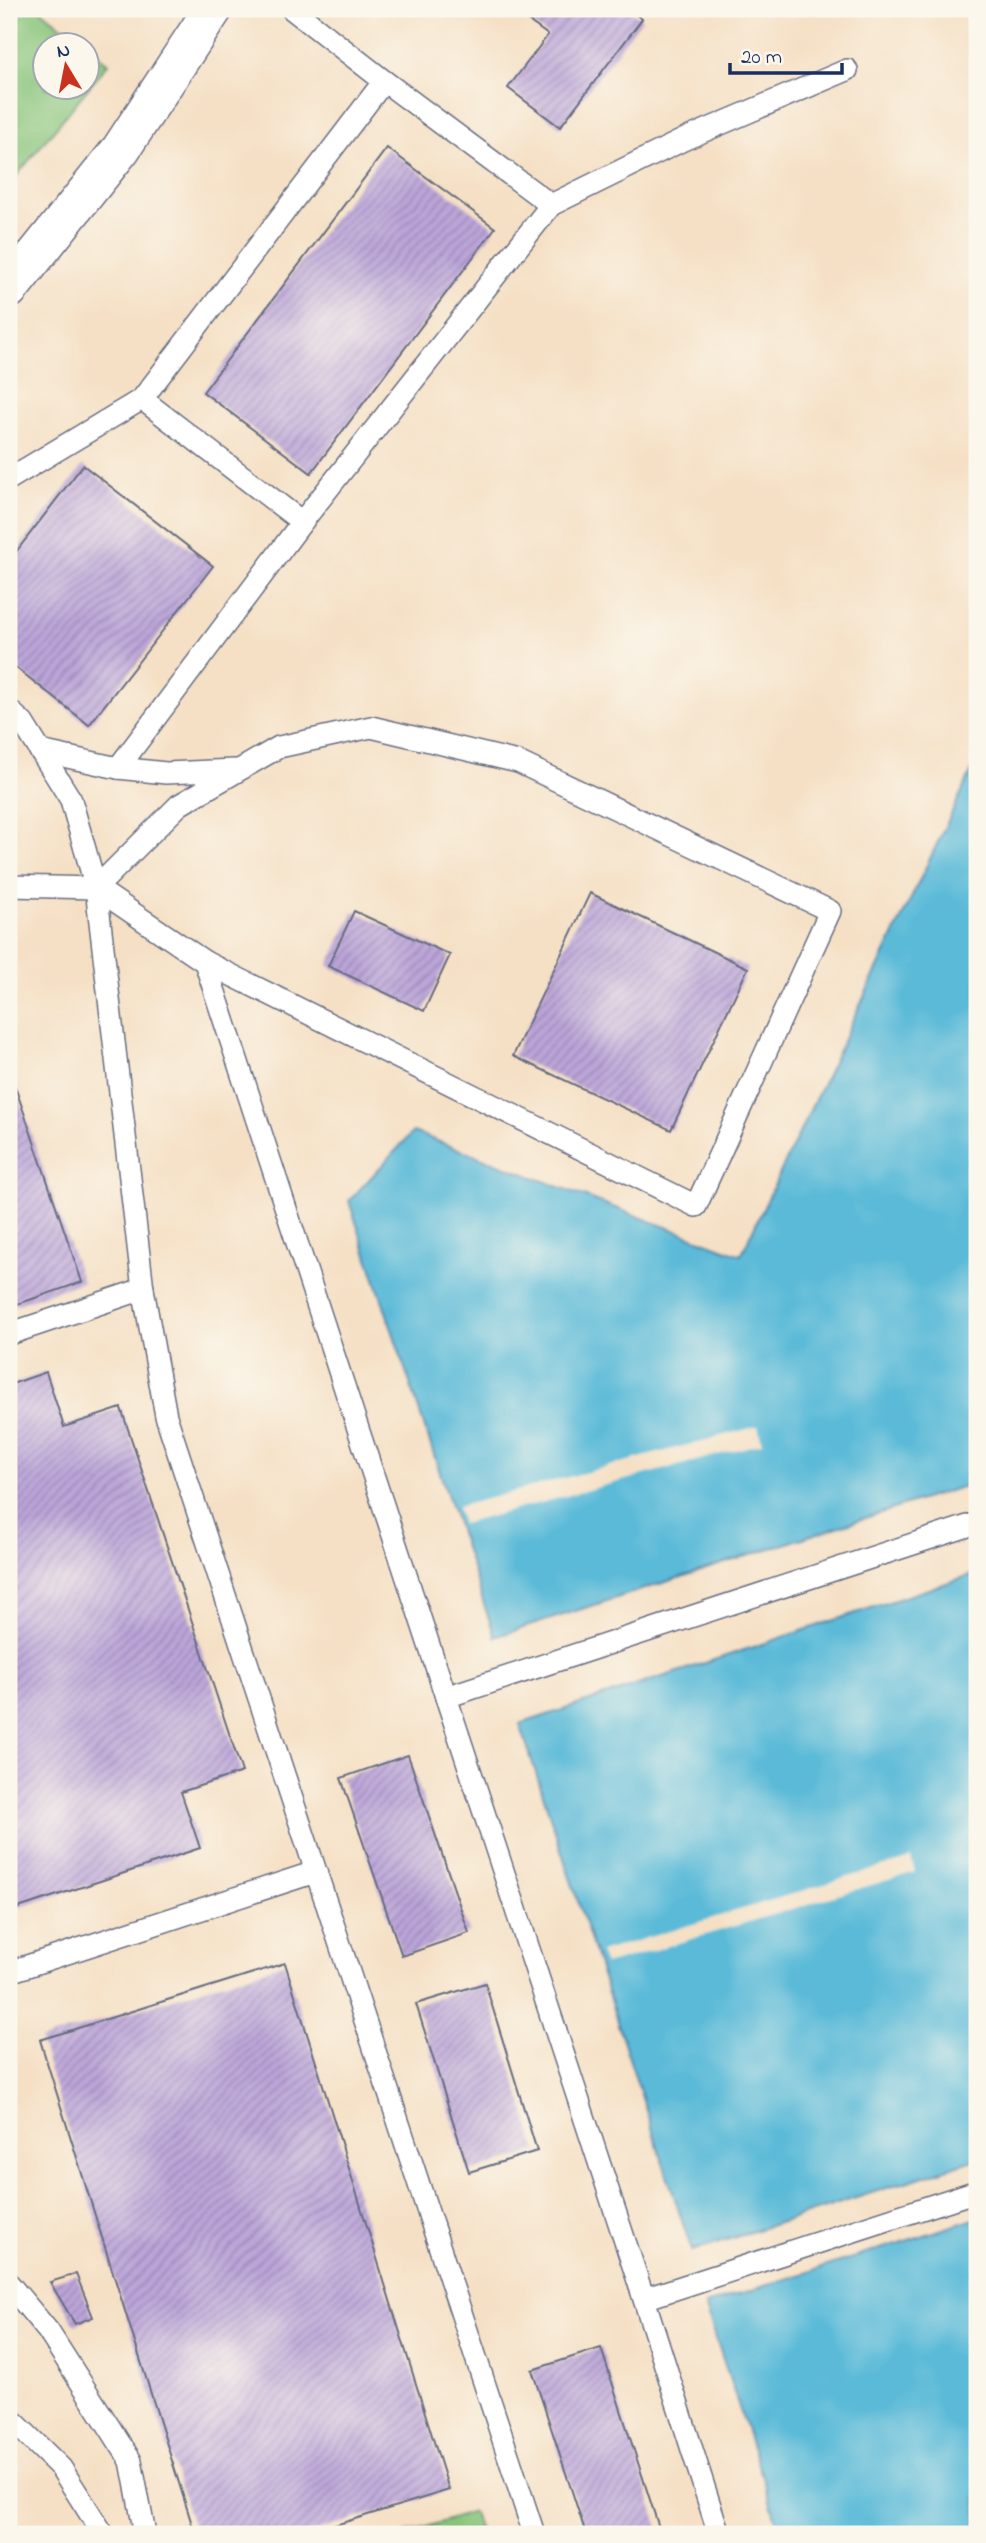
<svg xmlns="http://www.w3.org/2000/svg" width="986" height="2543" font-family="'Indie Flower',sans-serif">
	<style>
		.grass { fill: #88c47a; stroke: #527a6c; stroke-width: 2 }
		.water { fill: #5abad8; stroke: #3a749b; stroke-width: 2 }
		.pier { fill: #f5e0c5 }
		.building { fill: url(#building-hatch) }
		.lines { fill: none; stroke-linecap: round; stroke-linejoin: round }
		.service-casing { stroke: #676d82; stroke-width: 24 }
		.minor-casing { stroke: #676d82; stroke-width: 41 }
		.service { stroke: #fff; stroke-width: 21 }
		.minor { stroke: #fff; stroke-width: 38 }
	</style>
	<defs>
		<pattern id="building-hatch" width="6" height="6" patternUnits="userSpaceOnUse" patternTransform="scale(1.75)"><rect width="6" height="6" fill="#bca5d9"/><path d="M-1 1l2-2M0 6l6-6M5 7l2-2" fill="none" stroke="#9887b3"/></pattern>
	</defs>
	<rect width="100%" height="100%" fill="#fbf7ec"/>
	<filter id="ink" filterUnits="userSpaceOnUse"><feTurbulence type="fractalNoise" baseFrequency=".0143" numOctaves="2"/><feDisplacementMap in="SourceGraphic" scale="14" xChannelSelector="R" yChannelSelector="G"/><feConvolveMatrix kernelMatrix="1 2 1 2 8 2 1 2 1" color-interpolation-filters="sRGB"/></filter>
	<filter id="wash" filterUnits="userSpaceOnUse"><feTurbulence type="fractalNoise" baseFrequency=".00686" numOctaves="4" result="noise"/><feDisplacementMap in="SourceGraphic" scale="28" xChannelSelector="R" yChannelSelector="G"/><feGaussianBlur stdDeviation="1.57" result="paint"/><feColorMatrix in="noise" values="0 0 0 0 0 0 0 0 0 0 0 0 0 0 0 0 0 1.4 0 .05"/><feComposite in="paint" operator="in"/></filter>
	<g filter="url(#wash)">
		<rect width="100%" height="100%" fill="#f5e0c5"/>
		<g class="grass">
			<path d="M9,9H40L85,45L46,46V88H88V47L108,64L9,185Z"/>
			<path d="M473,2512L480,2534H405Z"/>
		</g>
		<g class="water">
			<path d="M977,760V1482L495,1637L349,1201L413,1132L741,1255Z"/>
			<path d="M977,1573V2159L692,2251L520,1724Z"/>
			<path d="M977,2218V2534H781L705,2305Z"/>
		</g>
		<g class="pier">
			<path d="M758,1426L762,1443L462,1524L457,1507Z"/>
			<path d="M911,1858L915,1872L605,1965L600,1952Z"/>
		</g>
		<g id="blocks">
			<g class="building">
				<path d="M512,9H628L642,19L560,127L508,88L548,35Z"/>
				<path d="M387,148L495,228L311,473L203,392Z"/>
				<path d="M83,465L213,566L89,725L9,662V561Z"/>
				<path d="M590,893L748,968L671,1130L513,1056Z"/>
				<path d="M354,911L450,955L424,1011L328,966Z"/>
				<path d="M9,1069L82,1282L9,1307Z"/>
				<path d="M46,1372L64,1427L121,1408L242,1772L181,1792L200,1848L9,1911V1836L14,1835L9,1823V1385Z"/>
				<path d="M408,1755L469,1933L402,1956L341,1778Z"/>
				<path d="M285,1963L449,2490L306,2534H195L40,2040Z"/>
				<path d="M485,1983L537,2151L469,2172L416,2004Z"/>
				<path d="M76,2274L93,2317L75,2324L50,2282Z"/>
				<path d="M601,2348L661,2534H586L532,2370Z"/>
			</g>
		</g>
	</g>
	<g filter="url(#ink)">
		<use href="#blocks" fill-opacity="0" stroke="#676d82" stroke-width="2"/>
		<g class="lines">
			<defs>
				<g id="service">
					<path d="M292,9L384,81"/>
					<path d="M9,479L142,399"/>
					<path d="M302,522L142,399L384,81L551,205"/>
					<path d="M9,710L23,723L71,800L96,888L143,1289L9,1334"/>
					<path d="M40,751L118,768"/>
					<path d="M235,770L166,773L118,768L302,522L551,205L683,140L847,70"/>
					<path d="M9,886L96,888L205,962L446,1697L977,1523"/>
					<path d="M96,888L179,805L279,747L371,727L518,762L830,911L696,1206L205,962"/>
					<path d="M143,1289L166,1416L534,2534"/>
					<path d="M446,1697L644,2299L977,2191"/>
					<path d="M9,1972L315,1872"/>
					<path d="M9,2284L48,2331L131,2461L145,2534"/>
					<path d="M644,2299L719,2534"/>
					<path d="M9,2417L61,2468L103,2534"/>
				</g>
				<path id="minor" d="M9,289L121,149L213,9"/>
			</defs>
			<use href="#service" class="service-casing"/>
			<use href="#minor" class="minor-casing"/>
			<use href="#service" class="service"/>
			<use href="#minor" class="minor"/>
		</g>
	</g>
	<rect width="986" height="2543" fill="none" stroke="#fbf7ec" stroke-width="35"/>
	<g transform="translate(66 66) rotate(350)"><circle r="33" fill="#fbf7ec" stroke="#a1a7b3" stroke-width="2"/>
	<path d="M0-5L12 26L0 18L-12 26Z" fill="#c8321e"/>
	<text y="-10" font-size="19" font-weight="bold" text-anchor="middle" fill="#1b2f5e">N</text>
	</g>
	<path d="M730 63v10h112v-10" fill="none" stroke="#1b2f5e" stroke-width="3.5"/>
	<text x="741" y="63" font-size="21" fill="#1b2f5e" stroke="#fbf7ec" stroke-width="5" paint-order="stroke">20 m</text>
</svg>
